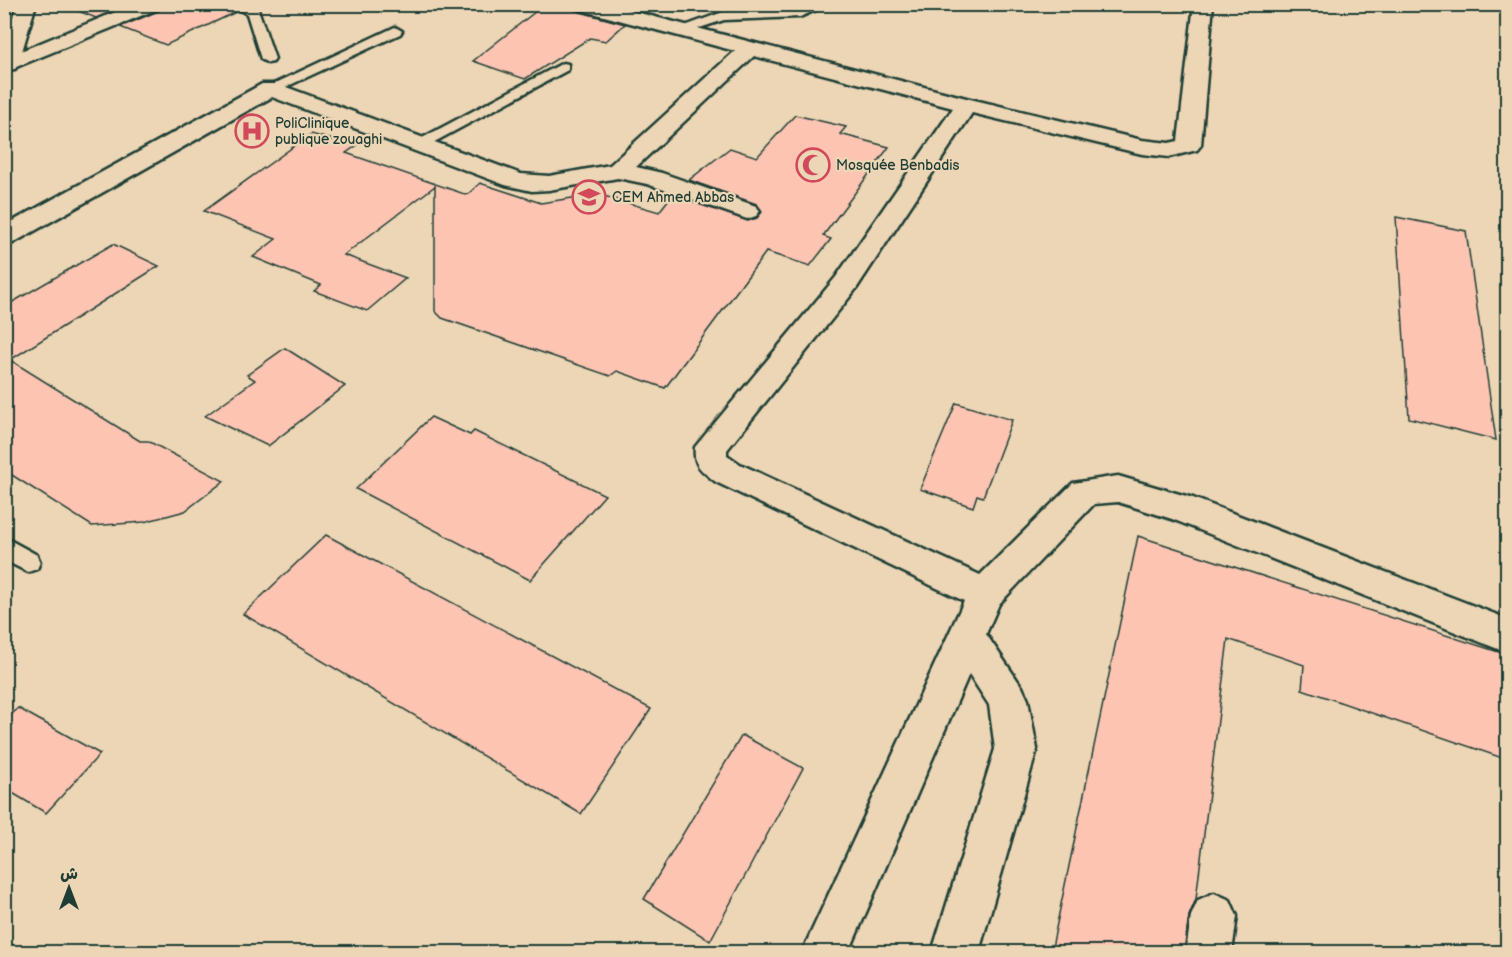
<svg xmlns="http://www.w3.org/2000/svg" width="1512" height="957" font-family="'Balsamiq Sans','Playpen Sans Arabic',sans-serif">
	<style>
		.building { fill: #fdc4b2; stroke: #1f3d34; stroke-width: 1.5 }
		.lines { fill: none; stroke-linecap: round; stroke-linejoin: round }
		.service-casing { stroke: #1f3d34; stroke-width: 5 }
		.minor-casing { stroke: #1f3d34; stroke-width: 5 }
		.tertiary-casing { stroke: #1f3d34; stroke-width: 5 }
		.service { fill: #ecd6b5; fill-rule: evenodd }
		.minor { fill: #ecd6b5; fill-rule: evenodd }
		.tertiary { fill: #ecd6b5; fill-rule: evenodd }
		.labels { text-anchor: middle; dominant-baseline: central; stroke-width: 4.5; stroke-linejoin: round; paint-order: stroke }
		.far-poi-label { font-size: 14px; fill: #1f3d34; stroke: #ecd6b5; text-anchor: start }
	</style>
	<rect width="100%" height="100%" fill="#ecd6b5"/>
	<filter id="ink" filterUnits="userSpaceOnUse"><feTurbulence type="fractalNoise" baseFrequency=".0167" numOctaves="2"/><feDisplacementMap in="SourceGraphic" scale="12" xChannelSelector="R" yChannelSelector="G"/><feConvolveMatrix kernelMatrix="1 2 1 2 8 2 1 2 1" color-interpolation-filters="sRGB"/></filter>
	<g filter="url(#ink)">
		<g class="building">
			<path d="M68,4H128L96,18L68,7Z"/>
			<path d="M164,4H228L238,11L166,45L120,27L161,10Z"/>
			<path d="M545,4H570L573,10L625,24L606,41L590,38L525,79L473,61Z"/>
			<path d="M795,115L846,127L840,134L889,147L823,236L831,239L810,266L766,252L665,388L617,371L610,376L442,318L435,311V186L344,255L406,278L367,311L314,291L321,285L253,257L276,239L204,211L311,134L356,146L346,153L467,195L480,183L541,203L597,194L659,212L672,195L748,221L757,218L762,212L757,204L689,180L730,148L757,157Z"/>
			<path d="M1396,217L1466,231L1496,440L1409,418Z"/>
			<path d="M113,244L159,266L10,360L140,441H148L224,481L185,511L144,522L92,526L4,470V307Z"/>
			<path d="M285,348L345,386L268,446L205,416L255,380L247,375Z"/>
			<path d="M956,403L1012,420L983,497L977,495L973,507L920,489Z"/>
			<path d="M431,417L470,435L474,431L605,495L530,580L356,489Z"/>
			<path d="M326,535L651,709L581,814L243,614Z"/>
			<path d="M1138,536L1508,655V760L1302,689L1304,665L1228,639L1196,899L1189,916L1184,952H1051Z"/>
			<path d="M18,708L100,754L46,813L4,788V722Z"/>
			<path d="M742,735L803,768L710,941L644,899Z"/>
		</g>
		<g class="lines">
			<defs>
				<g id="service">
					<path d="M230,4H247L258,9L275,59L273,62L268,63L261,59L247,14Z"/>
					<path d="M615,4H628L620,18L615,19L608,15Z"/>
					<path d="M811,4H830L800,17L724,20L681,34L674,30L723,12L798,9Z"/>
					<path d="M395,27L402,31L400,34L275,92H265L263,89Z"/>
					<path d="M563,63L568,64V70L425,147H413L411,144Z"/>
					<path d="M4,537L37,555L40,562L37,569L28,572L4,560Z"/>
				</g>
				<g id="minor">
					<path d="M17,4H36L18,65L15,69L4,70V44Z"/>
					<path d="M572,4H605L970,99L1142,140L1169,143L1178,141L1194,4H1213L1201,145L1197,150L1169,157L1142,154L972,113L856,289L727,450V455L740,464L980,575L1073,483L1118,476L1193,498L1508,619V653L1172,519L1118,502L1094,504L999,604L986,634L1022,687L1028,700L1037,749L979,952H932L995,749L989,705L969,674L849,952H802L964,601L716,482C702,471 693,466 695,447L836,277L953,108L754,56L636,167L662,173L756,206L760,211L756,216L747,219L647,184L618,178L549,190L532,191L505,185L272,97L13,243L4,245V226L262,84H278L521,174L549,176L610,165L735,51L574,8Z"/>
					<path d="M1214,893L1230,900L1237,916L1232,952H1186L1191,916L1198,900Z"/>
				</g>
				<path id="tertiary" d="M135,4H162L160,8L4,72V58Z"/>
			</defs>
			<use href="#service" class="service-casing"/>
			<use href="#minor" class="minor-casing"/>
			<use href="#tertiary" class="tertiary-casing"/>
			<use href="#service" class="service"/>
			<use href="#minor" class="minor"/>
			<use href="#tertiary" class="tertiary"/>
		</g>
	</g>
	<defs>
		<symbol id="hospital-ring" viewBox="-11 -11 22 22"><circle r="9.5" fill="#ecd6b5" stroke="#d1495b" stroke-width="1.5"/><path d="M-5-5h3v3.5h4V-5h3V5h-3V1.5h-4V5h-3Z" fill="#d1495b"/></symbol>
		<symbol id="mosque-ring" viewBox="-11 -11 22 22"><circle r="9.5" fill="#ecd6b5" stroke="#d1495b" stroke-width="1.5"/><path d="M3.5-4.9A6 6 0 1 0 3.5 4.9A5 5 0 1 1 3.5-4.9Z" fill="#d1495b"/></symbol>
		<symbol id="school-ring" viewBox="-11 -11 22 22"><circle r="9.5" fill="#ecd6b5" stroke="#d1495b" stroke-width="1.5"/><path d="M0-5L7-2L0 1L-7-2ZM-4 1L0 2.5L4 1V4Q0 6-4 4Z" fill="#d1495b"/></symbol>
	</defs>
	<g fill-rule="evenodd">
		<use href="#hospital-ring" x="233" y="112" width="38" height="38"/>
		<use href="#mosque-ring" x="794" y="146" width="38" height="38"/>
		<use href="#school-ring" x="570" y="178" width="38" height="38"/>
	</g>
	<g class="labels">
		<g class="far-poi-label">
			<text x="275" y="123">PoliClinique<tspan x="275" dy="16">publique zouaghi</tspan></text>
			<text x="836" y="165">Mosquée Benbadis</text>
			<text x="612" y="197">CEM Ahmed Abbas</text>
		</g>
	</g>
	<rect width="1512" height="957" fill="none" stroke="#ecd6b5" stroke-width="24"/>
	<rect x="12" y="12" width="1488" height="933" fill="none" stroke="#1f3d34" stroke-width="2" filter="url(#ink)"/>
	<g transform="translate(69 888)" stroke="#ecd6b5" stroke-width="4.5" paint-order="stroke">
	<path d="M0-4.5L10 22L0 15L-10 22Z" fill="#1f3d34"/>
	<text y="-9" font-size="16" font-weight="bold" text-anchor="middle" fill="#1f3d34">ش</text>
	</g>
</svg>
